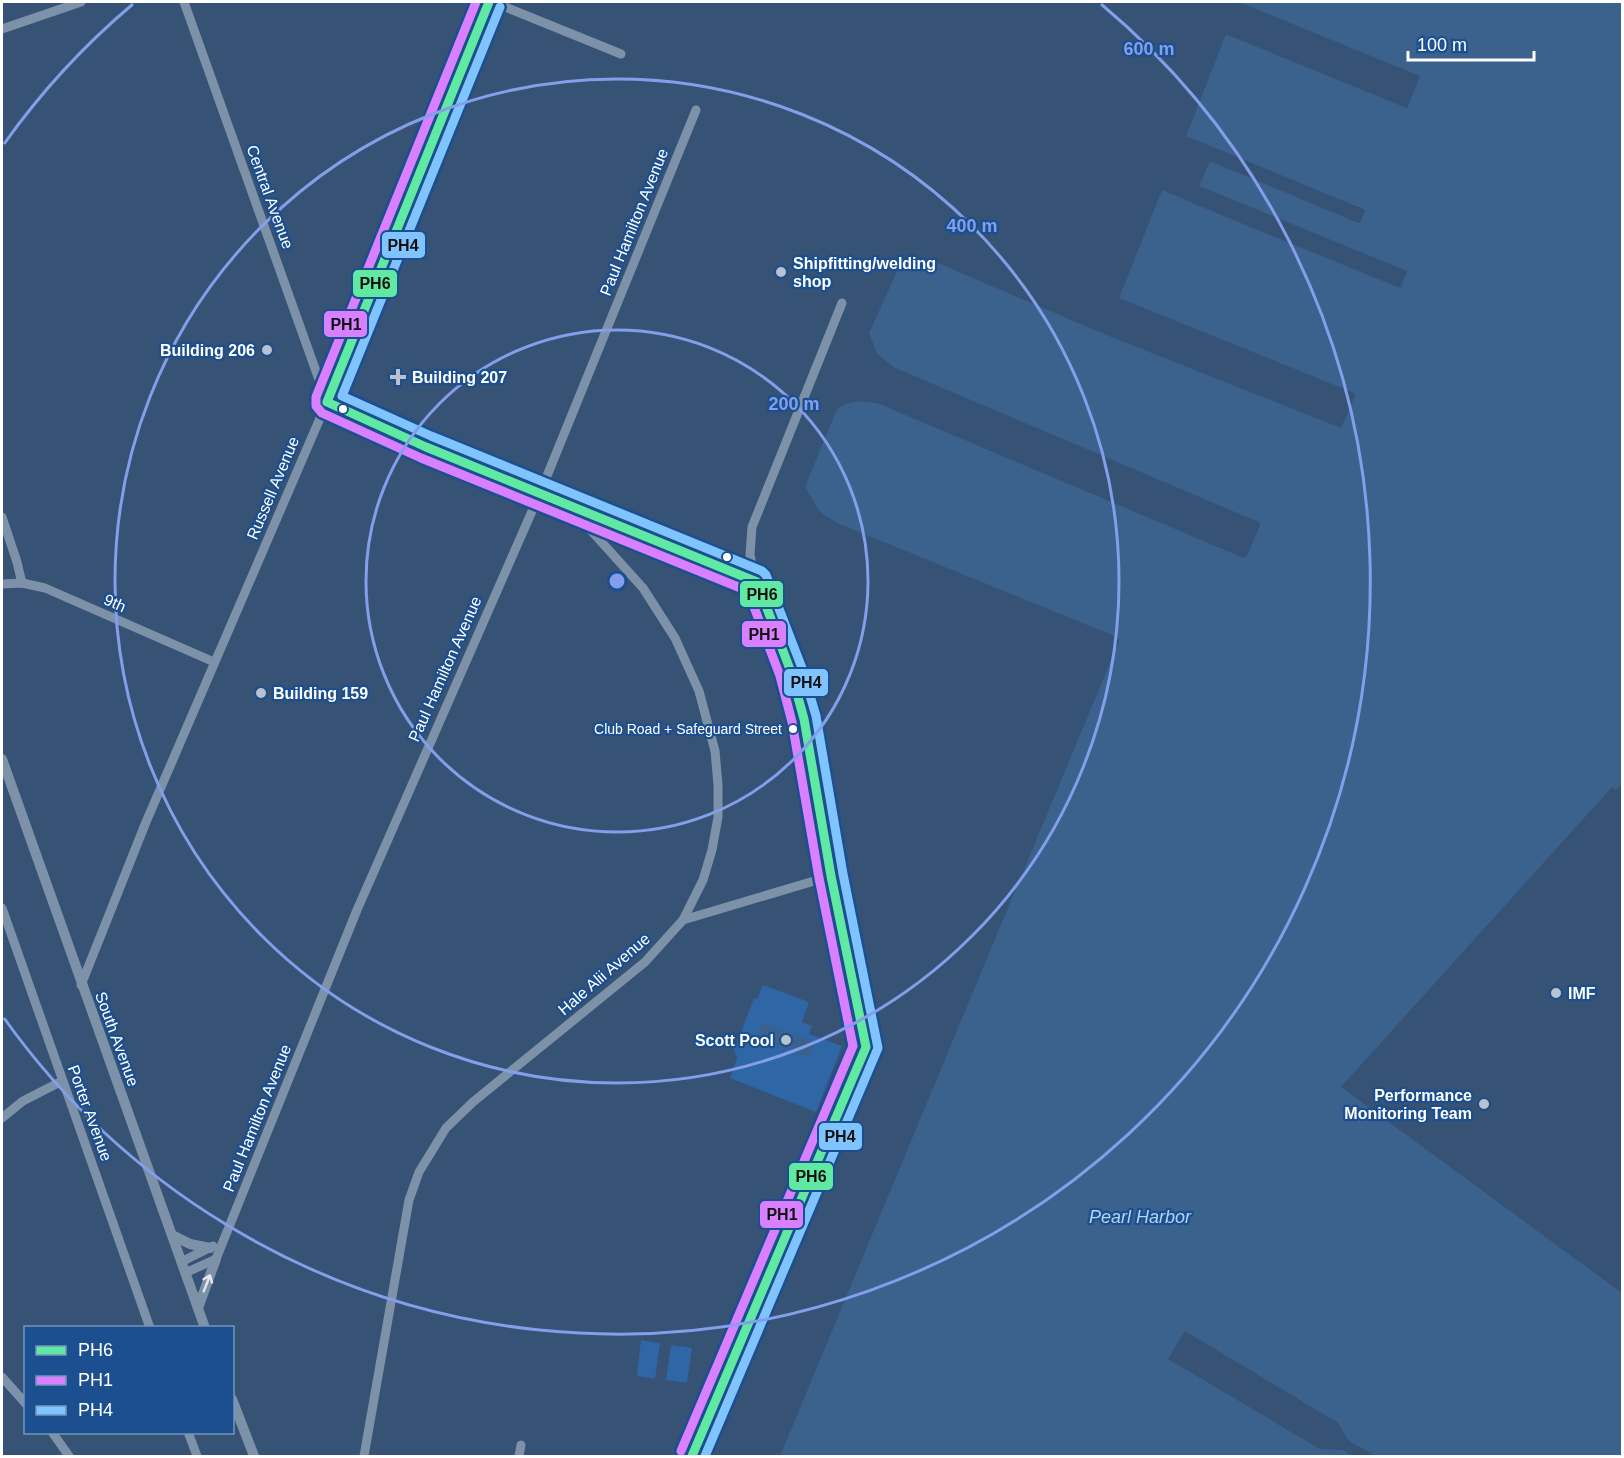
<svg xmlns="http://www.w3.org/2000/svg" width="1624" height="1458" font-family="Arial,sans-serif">
	<style>
		.green { fill: #2f66a5 }
		.water { fill: #3b618d }
		.pier { fill: #365274 }
		.lines { fill: none; stroke-linecap: round; stroke-linejoin: round }
		.minor { stroke: #7d92a8; stroke-width: 9 }
		.tertiary { stroke: #7d92a8; stroke-width: 10 }
		.bus-1-casing { stroke: #1b4f8f; stroke-width: 14 }
		.bus-2-casing { stroke: #1b4f8f; stroke-width: 14 }
		.bus-3-casing { stroke: #1b4f8f; stroke-width: 14 }
		.bus-1 { stroke: #60e9a3; stroke-width: 9 }
		.bus-2 { stroke: #d880ff; stroke-width: 9 }
		.bus-3 { stroke: #80c4ff; stroke-width: 9 }
		.oneway { stroke: #e5e9ee }
		.ring { fill: none; stroke: #839eea; stroke-width: 3 }
		.poi-dot { fill: #b9c2ce; stroke: #1b4f8f; stroke-width: 2 }
		.bus-dot { fill: #fff; stroke: #1b4f8f; stroke-width: 2 }
		.labels { text-anchor: middle; dominant-baseline: central; stroke-width: 4.5; stroke-linejoin: round; paint-order: stroke }
		.bus-label { font-size: 14px; fill: #fff; stroke: #1b4f8f; text-anchor: end }
		.street-label { font-size: 16px; fill: #fff; stroke: #1b4f8f }
		.poi-label { font-size: 16px; font-weight: bold; fill: #fff; stroke: #1b4f8f; text-anchor: start }
		.water-label { font-size: 18px; font-style: italic; fill: #b5d3f5; stroke: #1b4f8f }
		.centre { fill: #839eea; stroke: #1b4f8f; stroke-width: 3 }
		.ring-label { font-size: 18px; text-anchor: middle; font-weight: bold; fill: #839eea; stroke: #1b4f8f; stroke-width: 4.5; stroke-linejoin: round; paint-order: stroke }
		.line-badge { stroke: #1b4f8f; stroke-width: 2 }
		.pale-badge-label { font-size: 16px; text-anchor: middle; font-weight: bold; fill: #111 }
	</style>
	<rect width="100%" height="100%" fill="#365274"/>
	<g class="green">
		<path d="M763,985L809,1002L802,1022L812,1026L809,1034L842,1046L816,1112L730,1078L737,1058L734,1050L754,998L757,999Z"/>
		<path d="M641,1340L660,1343L655,1379L637,1376Z"/>
		<path d="M671,1345L692,1348L687,1383L666,1380Z"/>
	</g>
	<g class="water">
		<path d="M1237,2H1622V784L1616,790L1612,787L1341,1087L1622,1293V1456H780L1119,641L1117,637L837,523L819,511L805,487L837,409C850,400 865,400 880,404L1244,558L1260,525L1258,522L895,368L877,354L869,333L899,267L909,262L931,260L1104,334L1341,428L1355,396L1354,393L1119,298L1162,190L1400,287L1407,272L1199,186L1210,161L1359,223L1365,210L1186,136L1226,34L1407,108L1419,77Z"/>
		<path d="M762,1023L815,1042L810,1058L757,1037Z"/>
	</g>
	<g class="pier">
		<path d="M1239,2L1420,76L1407,108L1226,34L1227,31L1405,104L1416,78L1238,5Z"/>
		<path d="M1215,148L1365,210L1360,223L1210,161L1211,158L1358,219L1361,211L1214,150Z"/>
		<path d="M1199,186L1407,271L1400,288L1192,203L1193,200L1399,284L1403,273L1198,189Z"/>
		<path d="M895,368L1258,522L1260,525L1247,556L1245,558L880,404L881,401L1245,554L1256,524L894,371Z"/>
		<path d="M1185,1331L1338,1423L1348,1440L1375,1456H1353L1343,1450L1320,1449L1168,1359Z"/>
	</g>
	<g class="lines">
		<g class="minor">
			<path d="M184,2L327,402"/>
			<path d="M493,2L621,54"/>
			<path d="M2,29L81,2"/>
			<path d="M327,402L426,447L757,582"/>
			<path d="M2,517L17,562L22,583"/>
			<path d="M2,584L22,583L45,588L214,662"/>
			<path d="M2,908L150,1328"/>
			<path d="M683,920L831,876"/>
			<path d="M81,985L146,822L327,402L489,2"/>
			<path d="M2,1118L23,1101L62,1081"/>
			<path d="M181,1262L213,1246"/>
			<path d="M185,1273L216,1259L357,910L540,493L696,110"/>
			<path d="M2,1377L26,1404"/>
			<path d="M52,1432L69,1456"/>
			<path d="M188,1432L197,1456"/>
			<path d="M364,1456L409,1200L419,1172L446,1128L473,1102L645,962L683,920L703,880L712,850L718,817V785L715,751L699,691L675,638L643,588L568,505"/>
			<path d="M519,1456L521,1445"/>
			<path d="M692,1456L866,1047L831,876L804,719L791,672L753,569L750,555L752,527L842,303"/>
		</g>
		<g class="tertiary">
			<path d="M2,759L205,1328"/>
			<path d="M172,1235L190,1244L210,1248"/>
			<path d="M198,1308L216,1259"/>
			<path d="M232,1399L254,1456"/>
		</g>
		<defs>
			<path id="bus-1" d="M489,2L327,402L426,447L757,582L791,672L804,719L831,876L866,1047L692,1456"/>
			<path id="bus-2" d="M476,2L316,397V406L322,413L421,458L748,591L780,676L792,722L819,878L853,1046L681,1451"/>
			<path id="bus-3" d="M500,7L342,396L431,436L762,571L766,575L802,668L816,716L843,874L878,1048L705,1456"/>
		</defs>
		<use href="#bus-1" class="bus-1-casing"/>
		<use href="#bus-2" class="bus-2-casing"/>
		<use href="#bus-3" class="bus-3-casing"/>
		<use href="#bus-1" class="bus-1"/>
		<use href="#bus-2" class="bus-2"/>
		<use href="#bus-3" class="bus-3"/>
	</g>
	<defs><path id="oneway-shaft" d="M-6 0H5M1.5-3L5.5 0L1.5 3" fill="none" stroke-width="1.6" stroke-linecap="round" stroke-linejoin="round" transform="scale(1.5)"/></defs>
	<use class="oneway" href="#oneway-shaft" transform="translate(207 1283) rotate(-69)"/>
	<g class="ring">
		<circle cx="617" cy="581" r="251"/>
		<circle cx="617" cy="581" r="502"/>
		<path d="M4 144A753 753 0 0 1 133 4M1101 4A753 753 0 1 1 4 1018"/>
	</g>
	<g class="poi-dot">
		<circle cx="781" cy="272" r="6"/>
		<circle cx="267" cy="350" r="6"/>
		<path d="M395 368h6v6h6v6h-6v6h-6v-6h-6v-6h6z"/>
		<circle cx="261" cy="693" r="6"/>
		<circle cx="1556" cy="993" r="6"/>
		<circle cx="786" cy="1040" r="6"/>
		<circle cx="1484" cy="1104" r="6"/>
	</g>
	<g class="bus-dot">
		<circle cx="343" cy="409" r="5"/>
		<circle cx="727" cy="557" r="5"/>
		<circle cx="793" cy="729" r="5"/>
	</g>
	<g class="labels">
		<g class="bus-label">
			<text x="782" y="729">Club Road + Safeguard Street</text>
		</g>
		<g class="street-label">
			<text transform="translate(270 197) rotate(70)">Central Avenue</text>
			<text transform="translate(634 222) rotate(-68)">Paul Hamilton Avenue</text>
			<text transform="translate(273 488) rotate(-67)">Russell Avenue</text>
			<text transform="translate(115 603) rotate(24)">9th</text>
			<text transform="translate(445 669) rotate(-66)">Paul Hamilton Avenue</text>
			<text transform="translate(604 974) rotate(-41)">Hale Alii Avenue</text>
			<text transform="translate(117 1039) rotate(70)">South Avenue</text>
			<text transform="translate(90 1113) rotate(70)">Porter Avenue</text>
			<text transform="translate(257 1118) rotate(-68)">Paul Hamilton Avenue</text>
		</g>
		<g class="poi-label">
			<text x="793" y="263">Shipfitting/welding<tspan x="793" dy="18">shop</tspan></text>
			<text x="255" y="350" text-anchor="end">Building 206</text>
			<text x="412" y="377">Building 207</text>
			<text x="273" y="693">Building 159</text>
			<text x="1568" y="993">IMF</text>
			<text x="774" y="1040" text-anchor="end">Scott Pool</text>
			<text x="1472" y="1095" text-anchor="end">Performance<tspan x="1472" dy="18">Monitoring Team</tspan></text>
		</g>
		<g class="water-label">
			<text x="1140" y="1217">Pearl Harbor</text>
		</g>
	</g>
	<circle cx="617" cy="581" r="9" class="centre"/>
	<g class="ring-label">
		<text x="1149" y="55">600 m</text>
		<text x="972" y="232">400 m</text>
		<text x="794" y="410">200 m</text>
	</g>
	<g class="line-badge">
		<rect x="381" y="231" width="45" height="28" rx="6" fill="#80c4ff"/>
		<rect x="352" y="269" width="46" height="29" rx="6" fill="#60e9a3"/>
		<rect x="323" y="310" width="45" height="28" rx="6" fill="#d880ff"/>
		<rect x="739" y="580" width="45" height="28" rx="6" fill="#60e9a3"/>
		<rect x="741" y="620" width="46" height="28" rx="6" fill="#d880ff"/>
		<rect x="783" y="668" width="46" height="29" rx="6" fill="#80c4ff"/>
		<rect x="818" y="1122" width="45" height="29" rx="6" fill="#80c4ff"/>
		<rect x="788" y="1162" width="46" height="29" rx="6" fill="#60e9a3"/>
		<rect x="759" y="1200" width="45" height="29" rx="6" fill="#d880ff"/>
	</g>
	<g class="pale-badge-label">
		<text x="403" y="251">PH4</text>
		<text x="375" y="289">PH6</text>
		<text x="346" y="330">PH1</text>
		<text x="762" y="600">PH6</text>
		<text x="764" y="640">PH1</text>
		<text x="806" y="688">PH4</text>
		<text x="840" y="1142">PH4</text>
		<text x="811" y="1182">PH6</text>
		<text x="782" y="1220">PH1</text>
	</g>
	<rect width="1624" height="1458" fill="none" stroke="#ffffff" stroke-width="6"/>
	<rect x="24" y="1326" width="210" height="108" fill="#1b4f8f" stroke="#7695bc" stroke-width="1.5"/>
	<rect x="36" y="1346" width="30" height="9" fill="#60e9a3" stroke="#7695bc" stroke-width="1.5"/>
	<text x="78" y="1356" font-size="18" fill="#ffffff">PH6</text>
	<rect x="36" y="1376" width="30" height="9" fill="#d880ff" stroke="#7695bc" stroke-width="1.5"/>
	<text x="78" y="1386" font-size="18" fill="#ffffff">PH1</text>
	<rect x="36" y="1406" width="30" height="9" fill="#80c4ff" stroke="#7695bc" stroke-width="1.5"/>
	<text x="78" y="1416" font-size="18" fill="#ffffff">PH4</text>
	<path d="M1408 51v9h126v-9" fill="none" stroke="#ffffff" stroke-width="3"/>
	<text x="1417" y="51" font-size="18" fill="#ffffff" stroke="#1b4f8f" stroke-width="4.5" paint-order="stroke">100 m</text>
</svg>
